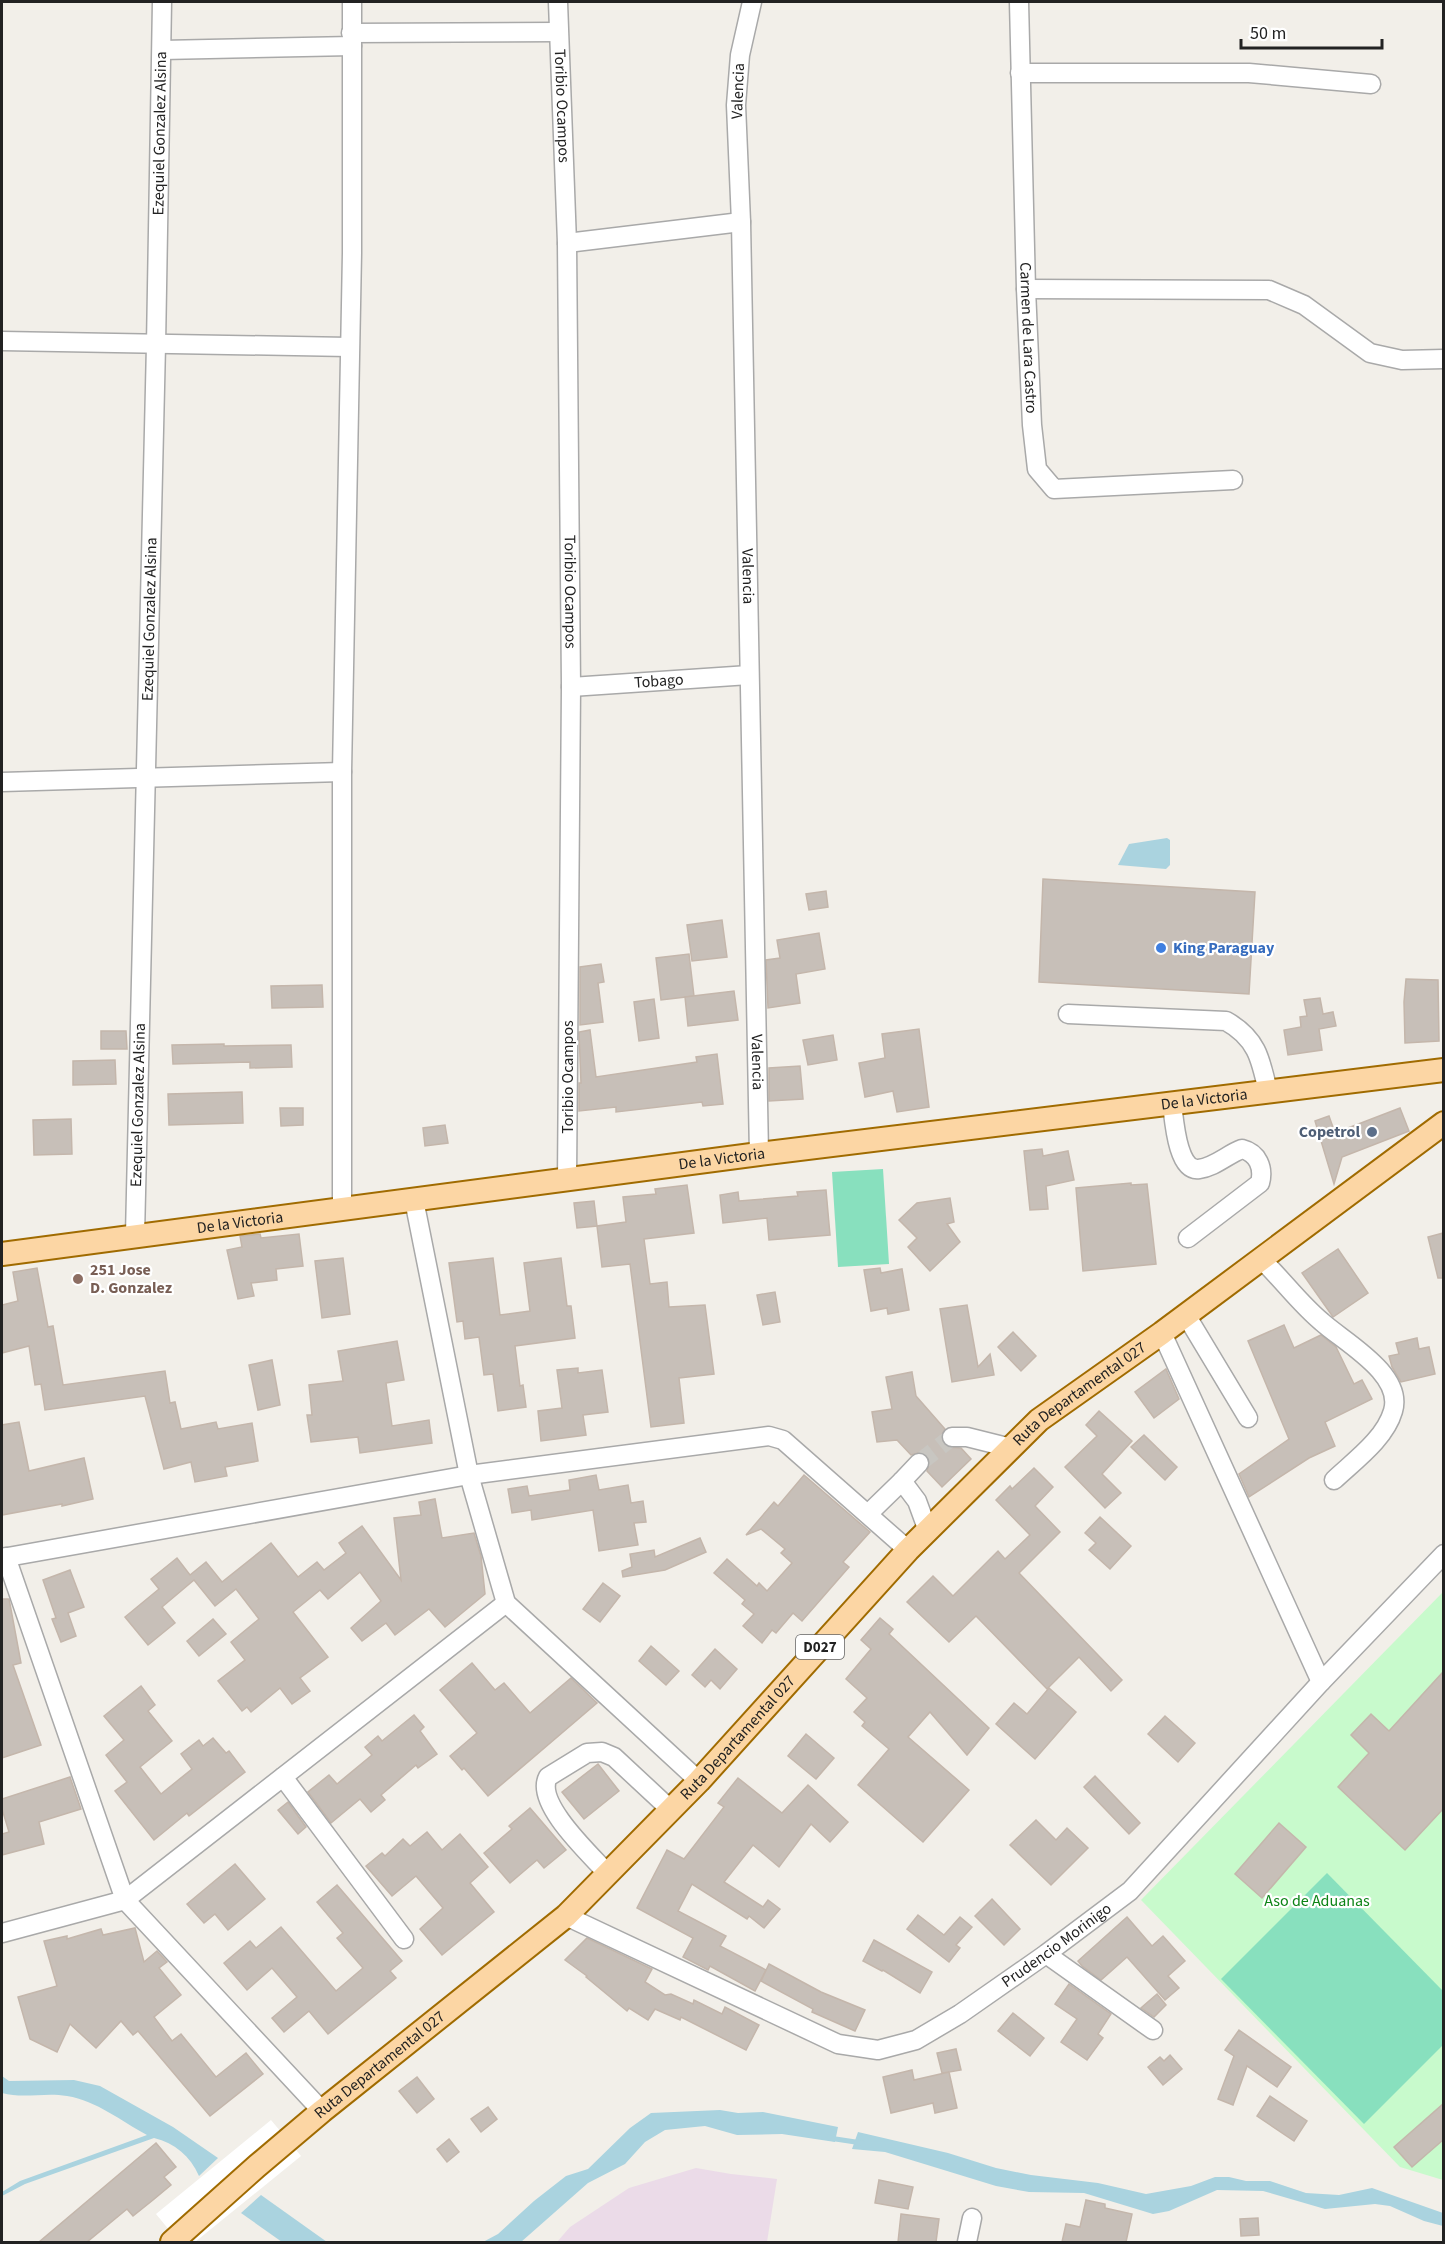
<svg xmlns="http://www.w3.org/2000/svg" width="1445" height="2244" font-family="'Source Sans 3',sans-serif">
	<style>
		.industrial { fill: #ebdbe8 }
		.park { fill: #c8facc }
		.pitch { fill: #88e0be }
		.water { fill: #aad3df }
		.pier { fill: #fff }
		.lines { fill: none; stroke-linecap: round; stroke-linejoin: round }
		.stream { stroke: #aad3df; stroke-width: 5 }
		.building { fill: #c7bfb8; stroke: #c4b6ab; stroke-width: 1.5 }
		.minor-tunnel { stroke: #c8c6c1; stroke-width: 18; stroke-dasharray: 18 9; stroke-linecap: butt }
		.minor-casing { stroke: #a9a9a9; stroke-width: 21 }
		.major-casing { stroke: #a06b00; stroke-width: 26 }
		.minor { stroke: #fff; stroke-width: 18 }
		.major { stroke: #fcd6a4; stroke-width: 22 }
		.shop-dot { fill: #3f7fe0; stroke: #fff; stroke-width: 2 }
		.service-dot { fill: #5c6f8a; stroke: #fff; stroke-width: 2 }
		.education-dot { fill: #8d6e63; stroke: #fff; stroke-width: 2 }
		.labels { text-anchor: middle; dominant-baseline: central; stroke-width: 4.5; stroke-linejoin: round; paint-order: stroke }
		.shield { fill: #fff; stroke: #646464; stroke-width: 1.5 }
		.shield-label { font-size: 15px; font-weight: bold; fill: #222 }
		.street-label { font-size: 16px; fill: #222; stroke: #fff }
		.shop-label { font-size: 16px; font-weight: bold; fill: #366cbe; stroke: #fff; text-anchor: start }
		.service-label { font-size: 16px; font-weight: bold; fill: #4e5e75; stroke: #fff; text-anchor: end }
		.education-label { font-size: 16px; font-weight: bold; fill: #785e54; stroke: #fff; text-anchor: start }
		.park-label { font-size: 16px; fill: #0c8416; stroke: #fff }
	</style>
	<rect width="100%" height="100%" fill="#f2efe9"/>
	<path class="industrial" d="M696,2168L731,2174L777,2179L767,2242H557L570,2227L629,2188Z"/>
	<path class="park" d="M1443,1592V2180L1400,2167L1141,1900Z"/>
	<g class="pitch">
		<path d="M883,1169L889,1264L838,1267L832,1172Z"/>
		<path d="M1327,1873L1443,1991V2045L1364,2124L1221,1979Z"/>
	</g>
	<g class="water">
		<path d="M1167,838L1170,840V865L1166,869L1118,865L1129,844Z"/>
		<path d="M2,2076L9,2081L74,2080L100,2086L173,2127L218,2158L199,2176C190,2156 175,2143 154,2138L25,2184L2,2196V2192L20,2181L147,2135C121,2121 97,2101 67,2096C45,2092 24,2099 2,2093Z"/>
		<path d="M720,2110L738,2113L763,2112L838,2127L835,2142L782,2134L737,2135L705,2126L665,2130L645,2142L625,2164L588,2183L521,2242H483L498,2234L534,2201L566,2176L588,2169L630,2128L651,2113Z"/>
		<path d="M858,2132L948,2153L996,2168L1031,2175L1098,2183L1146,2194L1191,2186L1215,2177H1229L1246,2181H1270L1306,2193L1339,2195L1372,2188L1443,2213V2226L1424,2221L1390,2206L1375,2204L1325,2209L1263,2191L1217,2190L1169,2211L1153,2214L1084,2193L1029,2192L996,2186L885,2152L852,2149Z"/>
		<path d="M261,2195L327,2242H282L241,2213Z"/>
	</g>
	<path class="pier" d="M271,2120L301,2156L195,2242H179L156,2214Z"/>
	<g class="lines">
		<path class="stream" d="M829,2138L862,2143"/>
	</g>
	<g class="building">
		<path d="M1043,879L1255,892L1249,994L1039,982Z"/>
		<path d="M826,891L828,907L809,910L806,894Z"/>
		<path d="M722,920L727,957L692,961L687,925Z"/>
		<path d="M819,933L825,969L796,974L800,1003L768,1008L766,960L780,958L777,940Z"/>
		<path d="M689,954L694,996L661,1000L656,958Z"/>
		<path d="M601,964L604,982L598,983L603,1022L580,1025V967Z"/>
		<path d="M1406,979L1438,980L1439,1041L1405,1043L1404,1002Z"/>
		<path d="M322,985L323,1007L272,1008L271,986Z"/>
		<path d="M734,991L738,1020L688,1026L685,997Z"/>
		<path d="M1320,998L1323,1014L1333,1012L1336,1026L1319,1029L1322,1050L1288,1055L1284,1030L1301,1027L1300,1017L1307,1016L1304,1000Z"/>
		<path d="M654,999L659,1038L639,1041L634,1002Z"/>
		<path d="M919,1029L929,1107L897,1112L893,1091L865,1097L859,1063L885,1058L882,1034Z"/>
		<path d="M590,1030L596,1077L697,1062L696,1057L717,1054L723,1104L703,1106L702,1102L616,1112V1107L579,1111V1083H581L579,1032Z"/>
		<path d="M101,1031H126L127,1049H101Z"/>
		<path d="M833,1035L837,1060L808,1065L803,1040Z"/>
		<path d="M224,1044V1046L291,1045L292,1067L250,1068V1062L173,1064L172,1045Z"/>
		<path d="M115,1060L116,1084L73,1085V1061Z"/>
		<path d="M800,1066L803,1099L769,1101V1068Z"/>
		<path d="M242,1092L243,1123L169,1125L168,1094Z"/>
		<path d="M280,1108H303V1125L281,1126Z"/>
		<path d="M1400,1108L1409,1131L1342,1157L1334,1184L1315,1121L1329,1116L1335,1133Z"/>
		<path d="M71,1119L72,1154L34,1155L33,1120Z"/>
		<path d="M445,1125L448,1143L425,1146L423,1128Z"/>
		<path d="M1042,1149L1043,1156L1068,1151L1074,1180L1046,1186L1048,1209L1030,1210L1024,1151Z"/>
		<path d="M1131,1183V1185L1147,1184L1156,1264L1083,1271L1076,1188Z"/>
		<path d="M687,1185L694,1233L644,1239L650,1284L667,1282L669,1307L705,1305L714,1374L679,1378L684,1423L651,1427L630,1264L602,1267L597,1226L626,1222L623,1197L656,1194L655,1189Z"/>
		<path d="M826,1190L830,1235L769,1240L767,1218L723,1223L720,1195L738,1192L739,1201L798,1196L797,1192Z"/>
		<path d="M950,1198L954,1222L947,1224L960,1242L930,1271L908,1247L917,1238L899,1220L917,1203Z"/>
		<path d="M594,1201L597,1226L577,1228L574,1203Z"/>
		<path d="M1443,1233V1278H1438L1428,1237Z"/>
		<path d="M260,1234L261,1238L299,1234L303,1266L276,1269L277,1280L251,1283L254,1296L238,1299L227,1250L242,1247L240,1236Z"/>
		<path d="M1338,1249L1368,1293L1333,1317L1302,1273Z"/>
		<path d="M343,1258L350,1314L322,1318L315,1261Z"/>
		<path d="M493,1258L500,1315L530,1311L524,1263L561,1258L567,1306H571L575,1338L515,1346L520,1386L523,1385L526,1407L498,1411L493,1374L484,1375L479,1337L465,1339L463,1321L457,1322L449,1263Z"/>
		<path d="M37,1268L48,1327L53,1326L63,1385L165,1371L170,1403L175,1402L181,1429L216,1422L218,1429L252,1423L258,1461L225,1467L227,1476L195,1482L191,1462L164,1469L145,1396L45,1410L41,1384L35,1385L29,1346L2,1353V1305L18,1301L13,1272Z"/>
		<path d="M880,1268L881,1273L902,1269L909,1310L888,1314L887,1308L871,1311L864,1270Z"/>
		<path d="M775,1292L780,1322L763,1325L757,1295Z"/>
		<path d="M967,1305L978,1367L990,1354L994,1375L952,1382L940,1309Z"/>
		<path d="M1284,1325L1294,1348L1321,1335L1336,1347L1354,1384L1362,1380L1372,1399L1325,1422L1335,1446L1309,1458L1249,1497L1239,1474L1289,1439L1248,1341Z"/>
		<path d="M1013,1332L1036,1356L1021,1371L998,1347Z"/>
		<path d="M1417,1338L1419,1349L1429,1347L1435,1374L1401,1382L1392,1367L1389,1356L1399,1354L1396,1343Z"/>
		<path d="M397,1341L404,1380L386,1383L392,1426L429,1420L432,1443L360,1453L358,1437L311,1442L307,1415H312L309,1385L343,1381L338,1351Z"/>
		<path d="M272,1360L280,1405L258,1410L249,1365Z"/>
		<path d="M578,1368V1373L602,1370L608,1412L583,1415L586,1435L541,1441L538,1411L562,1408L557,1370Z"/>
		<path d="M1166,1369L1179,1399L1154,1418L1135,1392Z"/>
		<path d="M912,1372L916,1396L945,1429L941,1436L943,1443L947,1447L961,1448L971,1459L942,1487L927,1471L930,1460L926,1454L921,1452L911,1455L897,1440L877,1442L872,1412L892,1409L886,1377Z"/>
		<path d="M1099,1411L1132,1441L1102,1474L1121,1493L1105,1508L1065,1467L1097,1436L1086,1425Z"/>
		<path d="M19,1422L29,1471L84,1458L93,1499L62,1506V1504L2,1515V1425Z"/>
		<path d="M1144,1435L1177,1467L1165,1480L1131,1447Z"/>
		<path d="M1034,1468L1053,1487L1035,1506L1060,1532L1019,1573L1122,1680L1111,1691L1079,1657L1047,1689L976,1616L949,1642L907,1602L933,1576L953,1596L998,1551L1005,1559L1030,1535L996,1500L1010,1486L1012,1489Z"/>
		<path d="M596,1475L599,1490L628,1485L631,1503L643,1501L646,1522L634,1523L638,1545L599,1551L593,1510L532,1520L531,1510L512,1513L508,1489L527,1486L529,1496L570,1490L569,1480Z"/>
		<path d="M804,1475L870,1532L843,1562L849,1567L802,1621L793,1613L776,1633L772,1630L762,1643L743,1626L754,1614L742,1604L745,1600L714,1573L727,1559L757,1586L759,1583L767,1591L792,1563L781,1553L785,1549L761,1529L746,1535L774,1502L778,1506Z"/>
		<path d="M435,1499L442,1538L474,1533L481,1556L485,1594L445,1627L429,1609L395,1635L386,1623L362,1641L351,1628L381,1601L360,1572L328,1599L320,1590L293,1612L328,1657L300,1678L310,1691L292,1704L280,1688L251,1712L247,1707L242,1711L218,1681L245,1660L231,1642L259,1619L236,1589L215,1606L194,1580L162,1607L175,1623L148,1645L125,1617L159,1589L151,1579L177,1558L190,1575L206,1562L222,1582L271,1543L298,1577L317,1562L324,1570L346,1553L339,1543L362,1526L401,1580L394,1518L421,1515L419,1502Z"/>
		<path d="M1100,1517L1131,1546L1110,1569L1089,1550L1096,1543L1085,1533Z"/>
		<path d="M700,1538L706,1552L665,1570L623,1577L622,1571L632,1567L630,1554L654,1550L655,1557Z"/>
		<path d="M70,1570L84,1607L68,1613L76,1636L61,1642L52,1619L56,1618L43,1580Z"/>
		<path d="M603,1583L620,1596L600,1622L583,1609Z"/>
		<path d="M2,1599H9L10,1604L21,1663L13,1665L41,1745L2,1758Z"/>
		<path d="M880,1618L893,1629L889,1634L989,1728L967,1755L930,1712L908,1737L969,1790L923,1842L858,1785L889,1749L862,1726L865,1722L854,1712L867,1698L846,1679L871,1649L861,1640Z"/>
		<path d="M213,1619L226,1634L199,1656L187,1641Z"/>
		<path d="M651,1646L679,1671L666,1685L639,1661Z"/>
		<path d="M715,1649L737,1669L720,1689L711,1680L705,1687L692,1675Z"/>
		<path d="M472,1663L495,1690L504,1683L530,1713L571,1678L597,1703L488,1796L464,1768L462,1770L450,1756L477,1733L440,1690Z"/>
		<path d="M1443,1672V1809L1405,1850L1338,1787L1369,1753L1351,1735L1371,1714L1389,1731Z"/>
		<path d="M141,1686L155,1705L148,1711L172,1741L140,1767L161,1794L192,1769L181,1754L199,1740L203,1746L213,1738L226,1753L229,1751L245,1772L189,1816L187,1813L154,1840L115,1791L127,1782L106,1755L124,1740L104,1716Z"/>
		<path d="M1049,1688L1076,1712L1035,1759L996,1724L1014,1703L1027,1714Z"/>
		<path d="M414,1715L424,1727L420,1731L437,1754L418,1768L416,1765L381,1795L385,1800L371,1812L360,1799L331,1823L308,1792L329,1775L337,1784L372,1755L365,1747L378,1736L382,1741Z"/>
		<path d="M1165,1716L1195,1743L1178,1762L1148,1734Z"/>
		<path d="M806,1734L834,1758L816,1779L788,1756Z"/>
		<path d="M598,1764L619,1791L584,1819L562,1792Z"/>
		<path d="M1095,1776L1140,1823L1129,1834L1084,1787Z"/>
		<path d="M70,1777L81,1809L39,1822L44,1844L2,1855V1834L9,1832L2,1809V1799Z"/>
		<path d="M738,1778L782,1813L808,1785L848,1822L830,1842L811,1824L779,1867L753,1845L724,1882L763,1907L768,1900L780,1909L764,1928L749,1916L747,1919L692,1884L678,1911L726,1936L720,1946L766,1970L755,1991L710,1966L708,1970L683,1957L693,1938L637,1908L667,1850L684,1859L724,1807L718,1803Z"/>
		<path d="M288,1802L306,1827L298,1834L278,1810Z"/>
		<path d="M530,1808L566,1850L544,1868L537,1860L510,1883L484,1853L512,1829L509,1826Z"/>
		<path d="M1036,1820L1056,1840L1067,1828L1088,1848L1051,1885L1010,1845Z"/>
		<path d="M1279,1823L1306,1847L1262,1898L1235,1874Z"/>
		<path d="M427,1832L442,1850L460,1834L488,1867L470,1883L494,1912L442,1955L420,1929L443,1908L416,1876L392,1896L366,1866L382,1853L385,1856L403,1839L410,1846Z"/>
		<path d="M235,1864L265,1899L228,1930L215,1914L204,1923L187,1904Z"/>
		<path d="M337,1885L402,1961L390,1971L396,1978L328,2034L309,2011L284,2032L272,2018L297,1997L272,1968L247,1990L224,1963L250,1941L256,1948L281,1927L336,1991L363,1968L337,1938L343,1933L317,1902Z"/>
		<path d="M992,1899L1020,1929L1004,1945L975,1916Z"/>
		<path d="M918,1915L944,1935L960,1917L972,1927L956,1945L960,1948L949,1962L907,1929Z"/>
		<path d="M1127,1917L1152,1946L1163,1936L1185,1961L1168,1976L1179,1988L1165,2000L1127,1957L1101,1980L1082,1966L1078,1961Z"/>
		<path d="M135,1928L144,1962L157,1951L167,1962L159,1968L181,1995L154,2017L172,2041L181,2034L216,2077L246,2053L263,2074L210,2116L138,2031L133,2035L121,2021L96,2048L70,2024L57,2052L30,2039L18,1997L57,1986L44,1941L67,1936V1939L101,1929L103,1935Z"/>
		<path d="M587,1938L652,1969L645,1982L665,1995L671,1994L693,2004L694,2000L722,2014L725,2007L759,2025L746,2050L681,2017L680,2020L655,2009L648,2020L629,2008L627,2011L586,1977L587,1976L565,1960Z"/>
		<path d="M874,1940L932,1972L920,1993L883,1970L882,1971L863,1961Z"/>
		<path d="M769,1964L821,1992L865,2010L855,2031L812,2012L813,2009L761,1981Z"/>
		<path d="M1069,1984L1111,2014L1098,2034L1103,2038L1087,2060L1061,2042L1077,2019L1055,2004Z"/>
		<path d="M1157,1994L1166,2005L1154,2017L1141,2008Z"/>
		<path d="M1013,2013L1044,2038L1030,2056L998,2031Z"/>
		<path d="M1239,2030L1291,2067L1277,2087L1247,2066L1233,2105L1218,2099L1234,2056L1225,2050Z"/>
		<path d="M956,2049L961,2070L949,2072L957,2108L935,2113L933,2103L891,2113L883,2077L912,2070L914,2080L949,2072L942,2073L937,2053Z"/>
		<path d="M1170,2055L1182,2069L1163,2085L1148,2067L1160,2057L1164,2061Z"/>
		<path d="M417,2077L434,2099L417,2113L399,2091Z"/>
		<path d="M1270,2096L1307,2121L1294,2141L1257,2116Z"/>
		<path d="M1443,2104V2140L1412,2167L1394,2147Z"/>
		<path d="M488,2107L497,2119L481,2132L471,2119Z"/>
		<path d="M449,2139L459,2152L447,2162L437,2149Z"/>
		<path d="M156,2143L176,2167L164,2177L171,2185L153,2200L133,2216L127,2209L87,2242H39Z"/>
		<path d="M879,2180L913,2187L908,2209L875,2203Z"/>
		<path d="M1086,2200L1105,2204V2208L1132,2214L1126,2242H1062L1066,2224L1080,2227Z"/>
		<path d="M901,2214L939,2219L936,2242H898Z"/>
		<path d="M1258,2218L1259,2235L1241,2236L1240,2219Z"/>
	</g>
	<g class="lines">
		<path class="minor-tunnel" d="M919,1463L952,1437"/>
		<defs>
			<g id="minor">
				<path id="s1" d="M558,2L567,243L571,687L567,1180"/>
				<path id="s2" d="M752,2L740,55L736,105L741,222L759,1154"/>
				<path id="s3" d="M1019,2L1026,289L1032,425L1037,469L1054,489L1233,480"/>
				<path d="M351,33L558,32"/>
				<path d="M162,50L352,46"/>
				<path d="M1020,73H1249L1371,84"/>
				<path d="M567,243L741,222"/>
				<path d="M1026,289L1269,290L1304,305L1370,353L1402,360L1444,359"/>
				<path d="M2,341L349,347"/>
				<path id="s4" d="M571,687L749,675"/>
				<path d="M2,782L342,772"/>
				<path d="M1068,1014L1226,1021C1257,1038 1261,1060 1268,1092"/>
				<path d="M1172,1104C1174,1118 1177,1172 1199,1169C1215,1167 1228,1154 1242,1149C1258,1153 1264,1168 1260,1183L1188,1238"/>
				<path d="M414,1200L469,1475L506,1603L699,1781"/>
				<path d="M342,1210V772L352,253V2"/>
				<path id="s5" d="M135,1235L156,345L162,2"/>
				<path d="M1261,1259C1282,1279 1300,1304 1322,1322C1344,1342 1404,1374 1393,1411C1385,1439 1354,1461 1334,1480"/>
				<path d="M1186,1315L1248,1418"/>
				<path d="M1162,1333L1321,1682"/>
				<path d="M952,1437H967L1011,1448"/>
				<path d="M919,1463L902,1481L917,1501L928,1531"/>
				<path d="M868,1514L902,1481"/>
				<path d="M6,1557L125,1900L322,2111"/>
				<path d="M2,1558L469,1475L769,1436L783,1440L908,1550"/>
				<path d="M283,1777L404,1939"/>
				<path d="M608,1874C591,1855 534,1803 548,1777L587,1753L602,1752L614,1757L671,1810"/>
				<path id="s6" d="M566,1916L838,2044L878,2050L916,2040L960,2014L1046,1954L1130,1891L1321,1682L1444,1554"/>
				<path d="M2,1933L125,1900L506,1603"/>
				<path d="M1046,1954L1153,2030"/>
				<path d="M967,2242L972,2218"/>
			</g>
			<g id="major">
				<path id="s7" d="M2,1254L759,1154L1444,1070"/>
				<path id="s8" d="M172,2242L257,2166L322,2111L566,1916L699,1781L908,1550L1039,1420L1162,1333L1444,1123"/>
			</g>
		</defs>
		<use href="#minor" class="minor-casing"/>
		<use href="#major" class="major-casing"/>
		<use href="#minor" class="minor"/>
		<use href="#major" class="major"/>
	</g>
	<circle class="shop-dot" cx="1161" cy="948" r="6"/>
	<circle class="service-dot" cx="1372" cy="1132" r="6"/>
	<circle class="education-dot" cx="78" cy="1279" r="6"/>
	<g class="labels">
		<rect class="shield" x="796" y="1635" width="48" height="24" rx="4.5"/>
		<g class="shield-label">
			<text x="820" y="1647">D027</text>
		</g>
		<g class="street-label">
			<text transform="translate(738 91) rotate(-88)">Valencia</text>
			<text stroke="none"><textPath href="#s1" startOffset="104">Toribio Ocampos</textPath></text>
			<text stroke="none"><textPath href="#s5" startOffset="1102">Ezequiel Gonzalez Alsina</textPath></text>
			<text stroke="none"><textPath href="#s3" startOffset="336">Carmen de Lara Castro</textPath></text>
			<text stroke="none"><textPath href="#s2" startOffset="576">Valencia</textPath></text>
			<text stroke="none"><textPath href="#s1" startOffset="590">Toribio Ocampos</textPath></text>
			<text stroke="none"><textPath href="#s5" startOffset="616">Ezequiel Gonzalez Alsina</textPath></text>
			<text stroke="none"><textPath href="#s4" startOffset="88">Tobago</textPath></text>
			<text stroke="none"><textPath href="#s2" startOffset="1062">Valencia</textPath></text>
			<text transform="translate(568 1077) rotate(-90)">Toribio Ocampos</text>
			<text stroke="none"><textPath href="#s7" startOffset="1212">De la Victoria</textPath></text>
			<text stroke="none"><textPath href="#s5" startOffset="130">Ezequiel Gonzalez Alsina</textPath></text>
			<text stroke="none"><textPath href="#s7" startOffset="726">De la Victoria</textPath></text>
			<text stroke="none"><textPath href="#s7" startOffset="240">De la Victoria</textPath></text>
			<text stroke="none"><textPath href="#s8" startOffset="1245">Ruta Departamental 027</textPath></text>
			<text stroke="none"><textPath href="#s8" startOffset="759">Ruta Departamental 027</textPath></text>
			<text stroke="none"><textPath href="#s6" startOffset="550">Prudencio Morinigo</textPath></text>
			<text stroke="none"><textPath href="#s8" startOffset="273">Ruta Departamental 027</textPath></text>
		</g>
		<g class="shop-label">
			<text x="1173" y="948">King Paraguay</text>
		</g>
		<g class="service-label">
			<text x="1360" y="1132">Copetrol</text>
		</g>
		<g class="education-label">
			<text x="90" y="1270">251 Jose<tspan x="90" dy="18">D. Gonzalez</tspan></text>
		</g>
		<g class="park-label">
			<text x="1317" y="1901">Aso de Aduanas</text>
		</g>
	</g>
	<rect width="1445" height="2244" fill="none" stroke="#222222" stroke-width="6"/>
	<path d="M1241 39v9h141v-9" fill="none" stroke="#222222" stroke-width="3"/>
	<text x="1250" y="39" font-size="18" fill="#222222" stroke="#ffffff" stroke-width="4.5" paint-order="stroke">50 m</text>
</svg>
